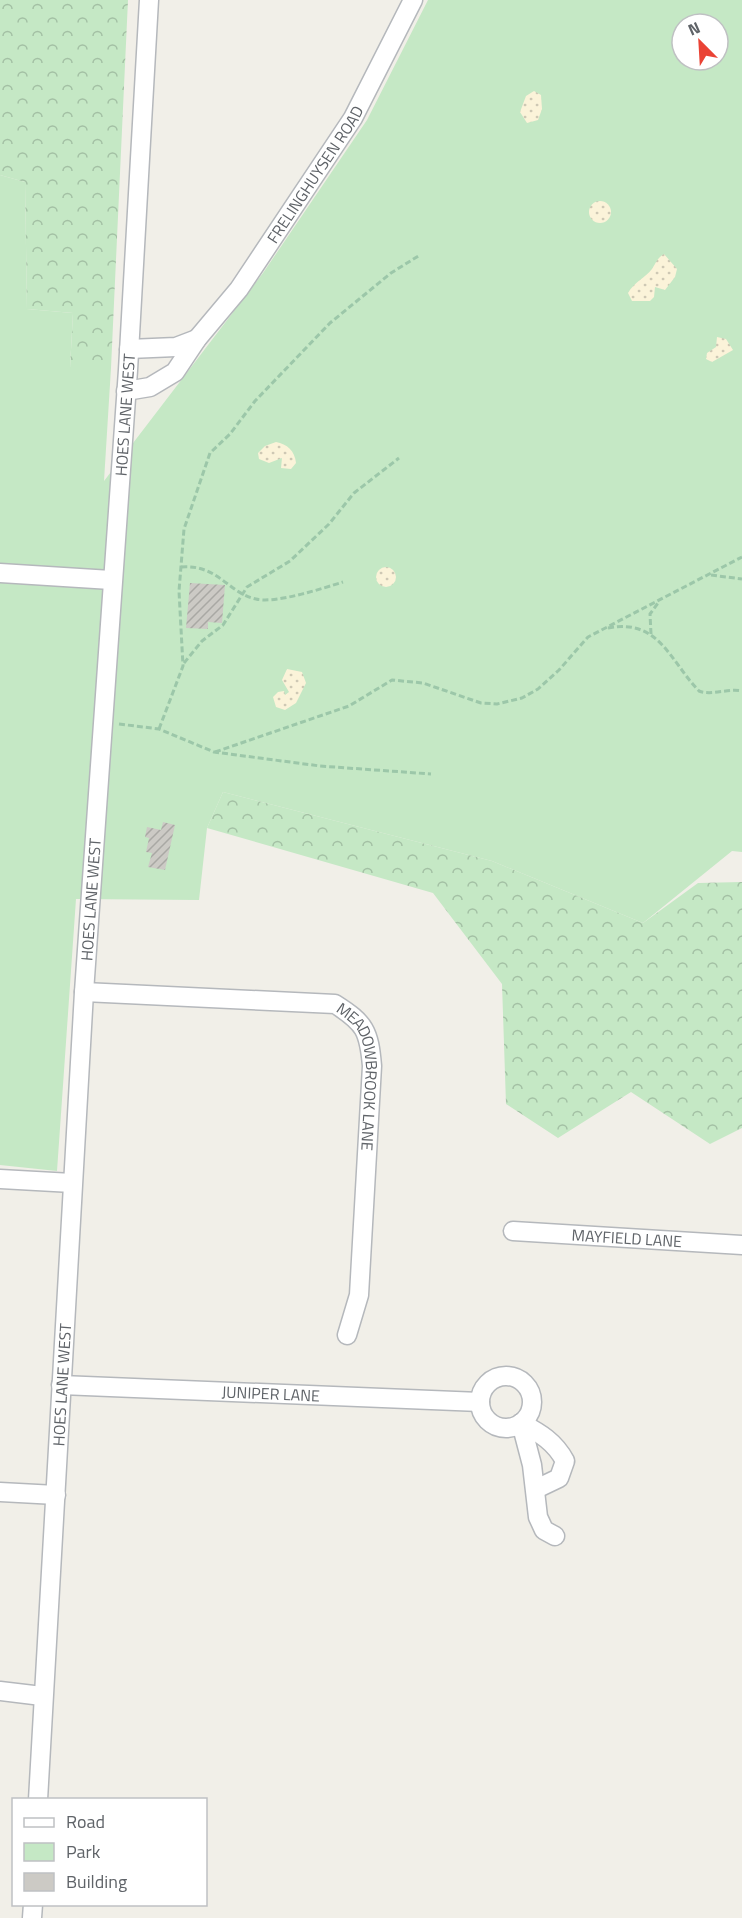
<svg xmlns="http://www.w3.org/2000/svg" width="742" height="1918" font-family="'Titillium Web',sans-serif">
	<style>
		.green { fill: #c5e8c5; fill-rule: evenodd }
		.forest { fill: url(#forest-crowns) }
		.sand { fill: url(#sand-dots) }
		.building { fill: url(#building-hatch) }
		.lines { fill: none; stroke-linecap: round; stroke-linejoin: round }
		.minor-casing { stroke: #b5b8bc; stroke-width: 21 }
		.path { stroke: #9cc7a9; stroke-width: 3; stroke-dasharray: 6 3; stroke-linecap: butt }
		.minor { stroke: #fff; stroke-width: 18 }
		.labels { text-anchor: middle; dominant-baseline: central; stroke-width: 5; stroke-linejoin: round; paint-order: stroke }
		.street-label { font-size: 16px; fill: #5f6368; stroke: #fff }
	</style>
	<defs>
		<pattern id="forest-crowns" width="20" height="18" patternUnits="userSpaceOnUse" patternTransform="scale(1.5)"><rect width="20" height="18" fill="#c5e8c5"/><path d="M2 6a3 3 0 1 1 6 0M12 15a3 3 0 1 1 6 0" fill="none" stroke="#a3c0a4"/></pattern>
		<pattern id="sand-dots" width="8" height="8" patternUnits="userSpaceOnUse" patternTransform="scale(1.5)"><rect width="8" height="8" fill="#fbf3d9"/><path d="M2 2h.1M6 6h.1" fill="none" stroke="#cec8b4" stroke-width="1.8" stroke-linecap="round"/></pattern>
		<pattern id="building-hatch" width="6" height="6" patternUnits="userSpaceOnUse" patternTransform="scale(1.5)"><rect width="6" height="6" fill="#cccac5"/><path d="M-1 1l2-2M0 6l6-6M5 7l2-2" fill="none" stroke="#a9a8a4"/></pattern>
	</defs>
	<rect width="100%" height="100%" fill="#f1efe8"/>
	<path class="green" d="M428,0H742V852L732,851L643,923L492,861L223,792L207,828L199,900L76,899L57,1171L0,1165V175L25,182L27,309L73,313L70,367L111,368L104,481L263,273L367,120ZM682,24H718V60H682Z"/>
	<g class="forest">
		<path d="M0,0H128L111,368H70L73,313L27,309L25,182L0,175Z"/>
		<path d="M223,792L492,861L643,923L698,883L742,882V1128L710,1144L631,1092L558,1138L506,1104L502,984L433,893L207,828Z"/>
	</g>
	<g class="sand">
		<path d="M534,91L541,95L542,109L538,120L527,123L520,112L526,96Z"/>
		<circle cx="600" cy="212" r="11"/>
		<path d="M664,254L677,269L675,277L665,290L655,287L654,297L650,301H632L628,293C634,282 645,278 652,269C656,263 657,258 664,254Z"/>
		<path d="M717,337L726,339L733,350L712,362L706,359L707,353L716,347Z"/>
		<path d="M276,442C287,444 295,451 296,463L291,469L281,468L282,458L269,463L259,459L258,453L265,446Z"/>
		<circle cx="386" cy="577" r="10"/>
		<path d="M287,669L302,672L306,683L296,703L285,710L276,707L273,697L278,692L284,691L285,695L289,692L282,680Z"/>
	</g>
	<g class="building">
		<path d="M190,583L225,585L222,623L208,622V629L186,628Z"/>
		<path d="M163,822L175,825L165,870L148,867L152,853L146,852L149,838L145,837L147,827L161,830Z"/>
	</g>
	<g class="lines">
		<defs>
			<g id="minor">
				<path d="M129,349L176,347L197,339"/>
				<path id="s1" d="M126,391L150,387L175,372L197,339L239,289L353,118L413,0"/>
				<path d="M0,573L111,580"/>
				<path id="s2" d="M84,992L335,1004C365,1023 369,1031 372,1066L359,1295L347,1335"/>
				<path d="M0,1179L72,1183"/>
				<path id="s3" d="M513,1231L742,1245"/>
				<circle cx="506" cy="1402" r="26"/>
				<path id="s4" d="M61,1385L480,1402"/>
				<path d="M521,1423L532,1465L538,1517L544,1530L555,1536"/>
				<path d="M521,1423C540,1433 555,1442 565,1461L559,1478L536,1489"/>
				<path d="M0,1492L56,1495"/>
				<path d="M0,1691L42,1696"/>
				<path id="s5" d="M38,1800L84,992L128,370L149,0"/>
				<path d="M32,1918L33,1904"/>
			</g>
		</defs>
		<use href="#minor" class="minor-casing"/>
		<g class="path">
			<path d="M181,567C218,564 228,593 256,599C275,604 324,588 343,582"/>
			<path d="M711,575L742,579"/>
			<path d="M608,628C659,618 670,661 699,691C712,696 727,688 742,691"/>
			<path d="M651,634L650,614L658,603"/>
			<path d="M184,663L202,641L223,625L247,587L290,561L329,524L354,493L399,458"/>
			<path d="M119,724L159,729L214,752L320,766L431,774"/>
			<path d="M159,729L183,666L179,591L184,529L210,453L230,434L255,401L330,323L391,273L420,255"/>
			<path d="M215,752L349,706L392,680L423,683L481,703L497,704L522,698L538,689L559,670L588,637L742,557"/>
		</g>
		<use href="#minor" class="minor"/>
	</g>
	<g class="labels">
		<g class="street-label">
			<text stroke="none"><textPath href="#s1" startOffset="296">FRELINGHUYSEN ROAD</textPath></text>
			<text stroke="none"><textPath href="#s5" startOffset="1388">HOES LANE WEST</textPath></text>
			<text stroke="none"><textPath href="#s5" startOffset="902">HOES LANE WEST</textPath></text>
			<text stroke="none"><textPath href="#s2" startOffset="334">MEADOWBROOK LANE</textPath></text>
			<text stroke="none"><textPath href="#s3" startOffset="114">MAYFIELD LANE</textPath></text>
			<text stroke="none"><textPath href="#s5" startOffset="416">HOES LANE WEST</textPath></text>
			<text stroke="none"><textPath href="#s4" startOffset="210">JUNIPER LANE</textPath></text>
		</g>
	</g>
	<rect x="12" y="1798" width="195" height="108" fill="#ffffff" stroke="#bfc1c3" stroke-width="1.5"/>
	<rect x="24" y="1818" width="30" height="9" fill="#ffffff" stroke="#bfc1c3" stroke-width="1.5"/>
	<text x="66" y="1828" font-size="18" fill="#5f6368">Road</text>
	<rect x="24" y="1843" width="30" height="18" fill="#c5e8c5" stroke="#bfc1c3" stroke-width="1.5"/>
	<text x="66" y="1858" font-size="18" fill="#5f6368">Park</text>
	<rect x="24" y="1873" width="30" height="18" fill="#cccac5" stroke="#bfc1c3" stroke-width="1.5"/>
	<text x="66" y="1888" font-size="18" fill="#5f6368">Building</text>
	<g transform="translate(700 42) rotate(336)"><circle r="28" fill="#ffffff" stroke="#bfc1c3" stroke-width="1.5"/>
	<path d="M0-4.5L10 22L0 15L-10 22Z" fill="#ea4335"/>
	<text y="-9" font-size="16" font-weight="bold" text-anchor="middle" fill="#5f6368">N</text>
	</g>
</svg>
